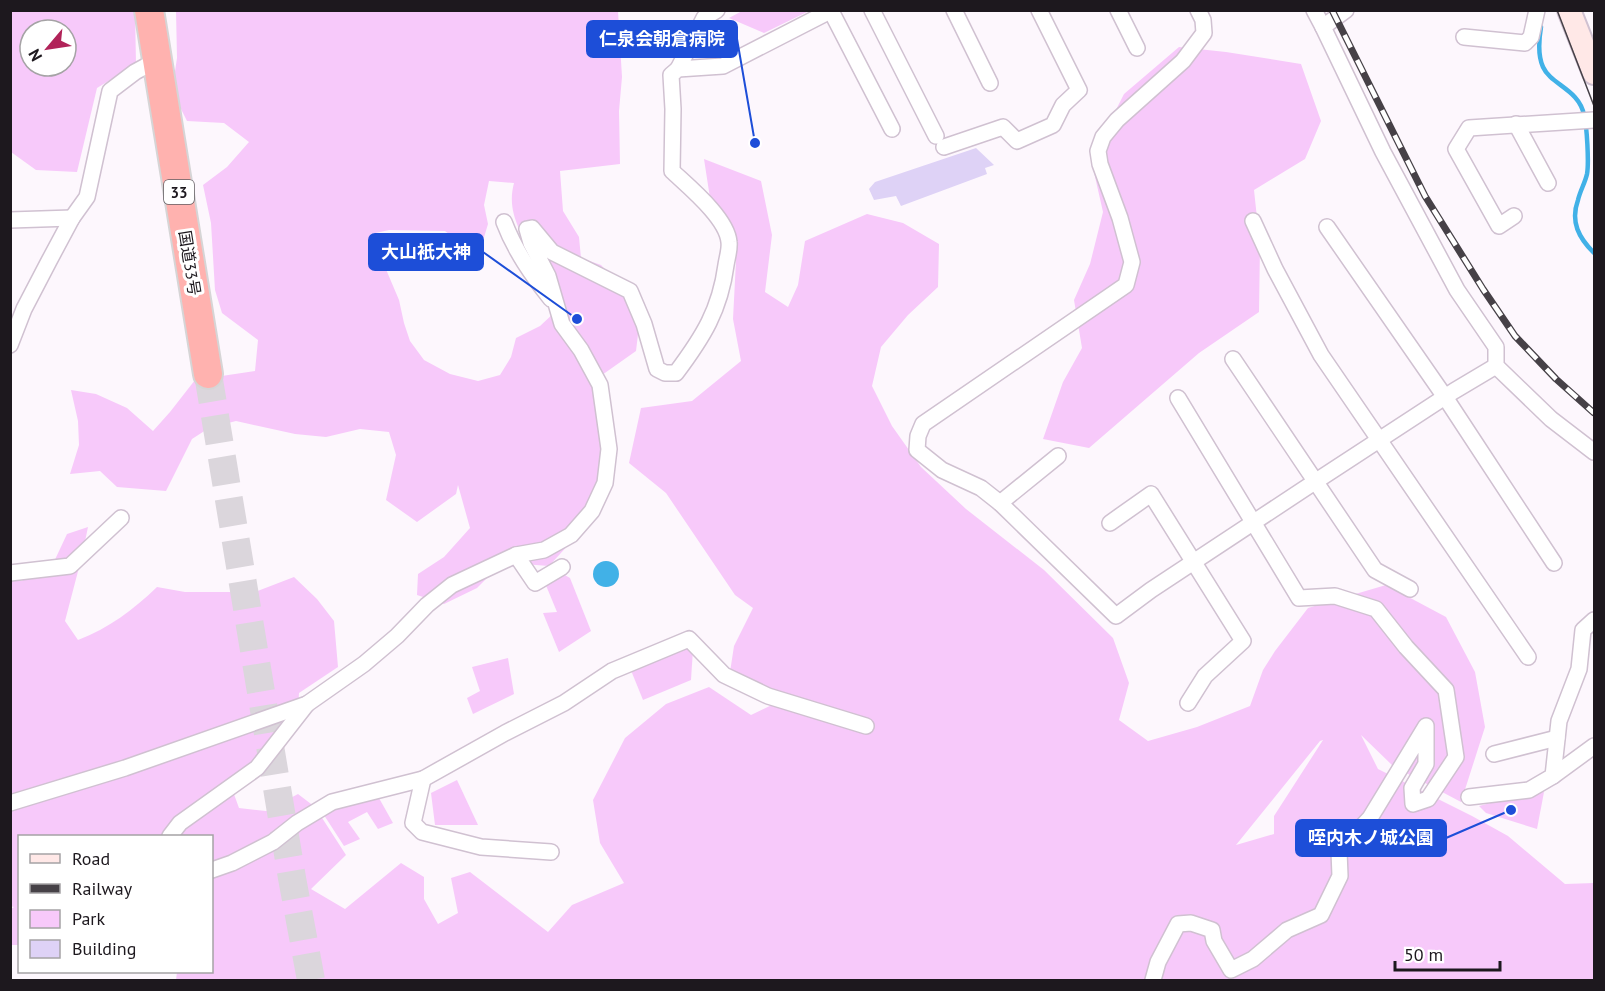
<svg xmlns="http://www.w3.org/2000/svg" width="1605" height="991" font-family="'PT Sans','Noto Sans JP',sans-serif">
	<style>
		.green { fill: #f7c9fa; fill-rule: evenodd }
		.water { fill: #41b1e7 }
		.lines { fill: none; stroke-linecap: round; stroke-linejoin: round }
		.stream { stroke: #41b1e7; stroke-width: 4.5 }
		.building { fill: #ded2f6 }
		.highway-tunnel { stroke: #dbd6dc; stroke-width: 28; stroke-dasharray: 28 14; stroke-linecap: butt }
		.street-casing { stroke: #d0c1d1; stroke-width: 18 }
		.secondary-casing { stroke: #d0c1d1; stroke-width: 26 }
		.highway-casing { stroke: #d6d5d6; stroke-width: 32 }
		.street { stroke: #fff; stroke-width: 15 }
		.secondary { stroke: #ffe8e7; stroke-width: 22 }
		.highway { stroke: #ffb2af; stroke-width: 28 }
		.tram { stroke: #464147; stroke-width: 1.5 }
		.rail-casing { stroke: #464147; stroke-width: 7 }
		.rail { stroke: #fff; stroke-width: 4.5; stroke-dasharray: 14; stroke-linecap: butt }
		.labels { text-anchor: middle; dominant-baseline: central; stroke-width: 6; stroke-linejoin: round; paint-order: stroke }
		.shield { fill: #fff; stroke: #615d62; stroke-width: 1.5 }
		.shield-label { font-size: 15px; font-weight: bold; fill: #1d181e }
		.street-label { font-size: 16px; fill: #1d181e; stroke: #fff }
		.leader { fill: none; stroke: #1d4ed8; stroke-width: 2 }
		.callout-dot { fill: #1d4ed8; stroke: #fff; stroke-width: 2 }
		.callout { fill: #1d4ed8; stroke: #1d4ed8; stroke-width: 2 }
		.callout-label { font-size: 18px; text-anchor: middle; font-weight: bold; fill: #fff }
	</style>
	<rect width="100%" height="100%" fill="#fdf7fd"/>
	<g class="green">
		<path d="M11,11H135L136,64L97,88L77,172L36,170L11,152ZM30,30H66V66H30Z"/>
		<path d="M176,11H618L622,77L619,111L620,164L560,171L563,211L579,237L581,258L601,265L627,292L639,326L636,351L602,375L592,387L600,436L604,477L593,518L549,566L523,564L494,571L477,588L444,604L417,595L418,574L444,557L470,528L458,485L456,494L417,522L386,500L396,455L389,432L360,429L326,437L295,434L236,421L209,428L192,439L166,491L117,487L100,471L70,474L79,445L78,421L71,390L96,394L127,408L153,431L170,412L195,380L255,371L258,340L222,313L215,290L211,223L203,185L227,167L249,142L224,123L187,121L172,91L177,58ZM489,181L514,183C504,220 531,244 544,275C549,287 552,300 555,312L540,326L516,338L511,357L500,375L478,381L450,374L424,360L410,341L404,323L399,300L371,234L389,230L445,231L465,246L482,244L488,224L484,205Z"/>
		<path d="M742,11V10L809,11L764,33L729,18Z"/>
		<path d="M1179,47L1226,52L1301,64L1321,121L1305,159L1254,190L1260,246L1259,312L1199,353L1089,448L1043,439L1063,382L1082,348L1074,300L1090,264L1103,212L1091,159L1124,94Z"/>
		<path d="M704,159L761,181L772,235L765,292L788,307L798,285L805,241L867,214L903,223L939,244L938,287L908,315L881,347L872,386L892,426L921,467L966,509L1044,570L1113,638L1129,683L1119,720L1148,741L1197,727L1250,706L1263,670L1275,651L1308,608L1386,585L1446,617L1475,672L1485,727L1461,802L1393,766L1361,735L1378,769L1472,816L1508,836L1565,884L1594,883V980H396L388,979L383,980H176L177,972H212V836H20L19,945H11V909L14,907L10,906V579L21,581L52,566L67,534L88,527L82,556L65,621L78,640C109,628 133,610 157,587L185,592H255L294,577L317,599L334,621L338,667L299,693L297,723L231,786L239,808L266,811L298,794L315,807L346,855L311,889L345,909L401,863L424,877V899L438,924L458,913L451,878L470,872L548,932L572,905L624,883L600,843L593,800L625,738L666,704L709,687L751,715L776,703L730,672L734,646L753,608L735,595L666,493L629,463L641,408L692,401L741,361L733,319L736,261L729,225L710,198ZM1323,740L1274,816V834L1236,845L1320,741Z"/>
		<path d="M563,574L570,578L591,631L559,652L543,613L557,612L545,583Z"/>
		<path d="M689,643L693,649L691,680L643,700L630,668Z"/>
		<path d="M508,658L514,694L473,714L467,698L480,691L472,667Z"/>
		<path d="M457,780L478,825H435L431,793Z"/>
		<path d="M375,791L393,823L378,829L367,812L348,822L360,839L344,846L322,812Z"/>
		<path d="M1544,792L1537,829L1486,813L1479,806L1525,794Z"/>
	</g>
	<circle class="water" cx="606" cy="574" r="13"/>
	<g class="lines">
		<path class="stream" d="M1541,27C1539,39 1538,56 1543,67C1551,85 1579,89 1584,115C1587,126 1589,163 1587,174C1585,183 1580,191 1578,200C1570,222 1579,238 1594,253"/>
	</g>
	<path class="building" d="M976,148L994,165L985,168L987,174L901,206L896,196L874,200L869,189L875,182Z"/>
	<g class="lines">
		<path class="highway-tunnel" d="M208,374L292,878L311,980"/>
		<defs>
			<g id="street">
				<path d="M872,10L936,136"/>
				<path d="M954,10L990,83"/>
				<path d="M1118,10L1137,48"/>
				<path d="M1198,10L1203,20L1204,33L1183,61L1117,120L1103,137L1098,151L1100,164L1120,218L1132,262L1126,285L923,424L918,436L917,450L942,470L981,488L1000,503L1116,616L1151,590L1304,489L1454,391L1496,366"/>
				<path d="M1314,10L1323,27"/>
				<path d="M1346,10L1323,27L1383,152L1457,290L1496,347V366L1551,419L1594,452"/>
				<path d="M831,11L892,129"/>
				<path d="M1464,37L1525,43L1531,37L1537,10"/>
				<path d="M678,69L704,18L717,10"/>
				<path d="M1516,124L1548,183"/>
				<path d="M944,147L1003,127L1017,141L1053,125L1063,105L1079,90L1039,10"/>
				<path d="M1514,216L1499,226L1456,149L1469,128L1594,120"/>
				<path d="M10,220L72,218"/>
				<path d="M1253,221L1275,269L1321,355L1528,657"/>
				<path d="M504,222C515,251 532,275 551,299"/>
				<path d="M1327,227L1445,397L1554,563"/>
				<path d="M10,345L24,309L49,261L72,218L87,197L110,91L135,72L157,60"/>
				<path d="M1233,359L1375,570L1410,589"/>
				<path d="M1000,503L1058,456"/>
				<path d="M1110,523L1151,494L1243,641L1205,676L1188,703"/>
				<path d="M516,555L535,583L562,567"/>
				<path d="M10,573L70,566L121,518"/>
				<path d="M1494,754L1557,738"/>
				<path d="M1553,776L1594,746"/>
				<path d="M423,779L413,823L422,832L481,847L551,852"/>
				<path d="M1469,797L1529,790L1553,776L1559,721L1579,669L1583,630L1594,620"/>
				<path d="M10,803L125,768L307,704L364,664L397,636L427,605L452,585L516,555L544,550L571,535L592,511L605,483L609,449L600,385L581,350L562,324L548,276L531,243L527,229L532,228L552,252L630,291L644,324L657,369L665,373H676C703,337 720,310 726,265C727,258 730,249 729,242C727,218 689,187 672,171L673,109L671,75L678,69L723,66L832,10"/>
				<path d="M170,836L180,823L257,768L307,704"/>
				<path d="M212,870L232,863L273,842L297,823L332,802L423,779L505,733L564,703L612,671L689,639L724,675L768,696L866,726"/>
				<path d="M1153,980L1158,962L1178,924L1191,923L1212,930L1214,941L1231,970L1253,959L1287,930L1321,915L1340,876L1339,851L1370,818L1426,726V764L1412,788L1413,804L1428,799L1456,757L1446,690L1406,647L1376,609L1335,596L1299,598L1178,398"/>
			</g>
			<path id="secondary" d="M1569,10L1594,73"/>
			<path id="highway" d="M149,10L208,374"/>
		</defs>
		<use href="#street" class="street-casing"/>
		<use href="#secondary" class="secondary-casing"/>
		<use href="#highway" class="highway-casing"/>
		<use href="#street" class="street"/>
		<use href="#secondary" class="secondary"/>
		<use href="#highway" class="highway"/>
		<path class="tram" d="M1557,10L1594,106"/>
		<defs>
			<path id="rail" d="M1332,10L1425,196L1483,289L1515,336L1556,379L1594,413"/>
		</defs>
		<use href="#rail" class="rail-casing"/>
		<use href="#rail" class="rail"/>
	</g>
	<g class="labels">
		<rect class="shield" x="164" y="180" width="30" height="24" rx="4.5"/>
		<g class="shield-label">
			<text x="179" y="192">33</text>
		</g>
		<g class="street-label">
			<text transform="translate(190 263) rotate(81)">国道33号</text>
		</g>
	</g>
	<path class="leader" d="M755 143L737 39M577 319L483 252M1511 810L1446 838"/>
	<g class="callout-dot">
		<circle cx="755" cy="143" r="6"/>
		<circle cx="577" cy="319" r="6"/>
		<circle cx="1511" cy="810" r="6"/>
	</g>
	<g class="callout">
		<rect x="587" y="21" width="150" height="36" rx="6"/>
		<rect x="369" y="234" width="114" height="36" rx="6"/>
		<rect x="1296" y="820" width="150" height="36" rx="6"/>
	</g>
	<g class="callout-label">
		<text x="662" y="45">仁泉会朝倉病院</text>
		<text x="426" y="258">大山衹大神</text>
		<text x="1371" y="844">咥内木ノ城公園</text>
	</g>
	<rect width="1605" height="991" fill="none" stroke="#1d181e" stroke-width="24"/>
	<rect x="18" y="835" width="195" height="138" fill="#ffffff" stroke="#a5a3a5" stroke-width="1.5"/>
	<rect x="30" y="854" width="30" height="9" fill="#ffe8e7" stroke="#a5a3a5" stroke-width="1.5"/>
	<text x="72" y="865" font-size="18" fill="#1d181e">Road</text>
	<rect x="30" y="884" width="30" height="9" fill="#464147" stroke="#a5a3a5" stroke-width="1.5"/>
	<text x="72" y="895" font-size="18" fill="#1d181e">Railway</text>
	<rect x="30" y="910" width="30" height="18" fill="#f7c9fa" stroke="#a5a3a5" stroke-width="1.5"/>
	<text x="72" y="925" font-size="18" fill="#1d181e">Park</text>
	<rect x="30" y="940" width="30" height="18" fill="#ded2f6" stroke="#a5a3a5" stroke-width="1.5"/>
	<text x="72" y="955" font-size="18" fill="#1d181e">Building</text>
	<g transform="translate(48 48) rotate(241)"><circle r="28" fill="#ffffff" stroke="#a5a3a5" stroke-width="1.5"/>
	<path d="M0-4.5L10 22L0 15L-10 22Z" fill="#b12359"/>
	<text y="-9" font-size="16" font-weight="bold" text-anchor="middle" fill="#1d181e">N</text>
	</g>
	<path d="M1395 961v9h105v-9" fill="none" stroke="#1d181e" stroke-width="3"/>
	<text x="1404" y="961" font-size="18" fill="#1d181e" stroke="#ffffff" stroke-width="4.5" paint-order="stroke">50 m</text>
</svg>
